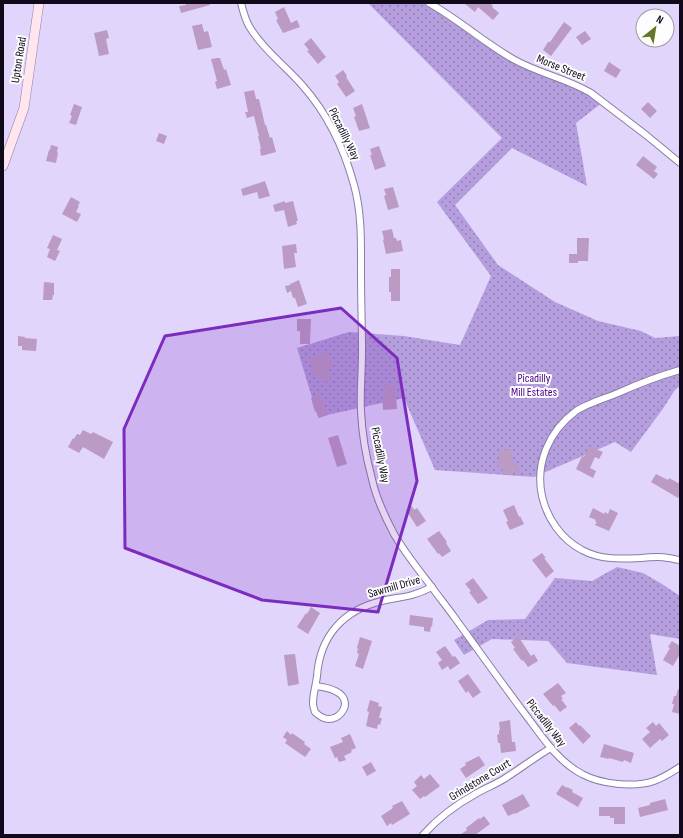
<svg xmlns="http://www.w3.org/2000/svg" width="683" height="838" font-family="'Sofia Sans Condensed',sans-serif">
	<style>
		.park { fill: url(#park-dots) }
		.building { fill: #bb9ac3 }
		.lines { fill: none; stroke-linecap: round; stroke-linejoin: round }
		.minor-casing { stroke: #8a7ca8; stroke-width: 8 }
		.secondary-casing { stroke: #8a7ca8; stroke-width: 10 }
		.minor { stroke: #fff; stroke-width: 6 }
		.secondary { stroke: #ffe5ed; stroke-width: 9 }
		.marked { fill: #7b2cbf; fill-opacity: 0.2; stroke: #7b2cbf; stroke-width: 3; stroke-linejoin: round }
		.labels { text-anchor: middle; dominant-baseline: central; stroke-width: 4; stroke-linejoin: round; paint-order: stroke }
		.street-label { font-size: 12px; fill: #0f0919; stroke: #fdfdfd }
		.park-label { font-size: 12px; fill: #4c0289; stroke: #fdfdfd }
	</style>
	<defs>
		<pattern id="park-dots" width="8" height="8" patternUnits="userSpaceOnUse"><rect width="8" height="8" fill="#b49ede"/><path d="M2 2h.1M6 6h.1" fill="none" stroke="#917fb3" stroke-width="1.8" stroke-linecap="round"/></pattern>
	</defs>
	<rect width="100%" height="100%" fill="#e1d5fc"/>
	<g class="park">
		<path d="M368,3H428L512,58L558,78L603,102L576,123L587,186L512,148L455,205L498,265L555,302L598,321L641,331L655,338L680,336V386L675,390L662,410L631,452L615,442L534,477L435,470L404,398L318,417L297,348L349,332L404,336L460,345L491,276L437,202L502,138Z"/>
		<path d="M617,567L643,573L662,584L680,596V639L650,634L657,675L567,663L548,641L492,639L464,655L454,640L488,620L525,619L555,578L592,581Z"/>
	</g>
	<g class="building">
		<path d="M185,3H210V5L181,13L179,6L186,5Z"/>
		<path d="M464,3H490L493,6L492,7L499,13L493,20L478,7L475,12Z"/>
		<path d="M284,7L291,23L297,20L300,27L283,33L276,20L278,19L275,12Z"/>
		<path d="M564,22L572,28L551,56L543,50L548,42H550Z"/>
		<path d="M202,24L204,32L208,31L212,47L198,50L192,26Z"/>
		<path d="M107,30L109,38L106,39L109,54L99,56L94,33Z"/>
		<path d="M585,31L591,39L582,45L576,37Z"/>
		<path d="M311,38L326,57L318,64L307,51L309,50L304,44Z"/>
		<path d="M217,58H220L224,70L226,69L231,85L217,89L215,82L217,81L211,59Z"/>
		<path d="M609,62L621,70L616,78L604,71Z"/>
		<path d="M343,70L347,76L346,77L355,91L346,97L337,84L339,82L335,76Z"/>
		<path d="M254,90L256,99H259L265,125H266L270,138L272,137L276,152L261,156L260,149H261L258,136H259L254,116L247,118L245,112H248L244,92Z"/>
		<path d="M648,102L657,111L650,118L641,109Z"/>
		<path d="M74,104L82,107L76,125L69,123L72,116L70,115Z"/>
		<path d="M362,104L370,128L359,131L354,117L356,116L353,108Z"/>
		<path d="M159,133L167,136L164,144L156,141Z"/>
		<path d="M51,145L58,147L57,152L58,153L56,163L46,161L49,150H50Z"/>
		<path d="M379,146L386,166L375,170L370,155H372L370,149Z"/>
		<path d="M643,156L657,167L654,171L658,174L654,179L636,165Z"/>
		<path d="M265,181L270,196L259,199L257,192L243,196L241,189Z"/>
		<path d="M393,187L399,207L388,210L384,196L386,195L384,189Z"/>
		<path d="M71,197L80,202L78,206H79L76,212L81,214L77,222L62,214Z"/>
		<path d="M285,201V203L293,201L298,221H296L297,224L288,227L284,210L275,212L273,205Z"/>
		<path d="M392,229L394,238H396L397,241L401,240L403,251L386,254L383,240L384,239L382,231Z"/>
		<path d="M53,235L62,239L57,250L60,251L55,261L47,257L50,249L47,248Z"/>
		<path d="M577,238H589L588,261H578V263H569V254H577Z"/>
		<path d="M296,244L297,253H294L296,267L284,269L282,246Z"/>
		<path d="M391,269H400V301H391V292H389V277H391Z"/>
		<path d="M299,280L307,304L298,307L295,298H293L291,291L287,293L285,286L290,285V284Z"/>
		<path d="M44,282L54,283V295H53L52,300H43Z"/>
		<path d="M297,319H311L310,344H300V331H297Z"/>
		<path d="M18,336L25,337V338L37,339L36,351L22,350V346H18Z"/>
		<path d="M328,352L332,367L328,368L331,380L322,383L320,375L314,377L309,358Z"/>
		<path d="M395,385L397,409L383,410L382,395L385,394L384,386Z"/>
		<path d="M321,395L328,415L319,418L316,411L315,412L311,398Z"/>
		<path d="M83,430L91,434L93,432L113,442L104,459L83,447L79,453L68,447L73,438L74,439L77,434L80,435Z"/>
		<path d="M338,435L347,464L337,467L328,438Z"/>
		<path d="M589,446L603,452L599,459L595,457L590,468L596,471L593,478L576,469L582,456L584,457Z"/>
		<path d="M511,449L513,463L517,462L519,472L503,475L502,467L498,468L497,461H500L498,451Z"/>
		<path d="M656,474L668,480L669,478L680,484V494L678,498L651,482Z"/>
		<path d="M514,505L519,517L520,516L524,524L510,530L506,522L508,521L503,510Z"/>
		<path d="M412,506L414,510L417,508L426,521L417,527L406,510Z"/>
		<path d="M593,508L604,514L605,512L608,514L610,509L618,513L609,531L595,525L597,522H595L596,520L589,517Z"/>
		<path d="M439,531L447,542L446,543L451,551L442,557L439,553L438,554L427,539Z"/>
		<path d="M542,553L546,558H544L554,571L546,578L532,560Z"/>
		<path d="M473,578L488,598L478,604L469,592L471,591L465,584Z"/>
		<path d="M311,607L320,613L308,634L297,627L306,613L307,614Z"/>
		<path d="M410,615L433,618L432,627L431,626L430,632L424,631V627L409,625Z"/>
		<path d="M518,636L531,656L534,654L538,661L528,667L523,660L522,661L513,649L515,648L511,642Z"/>
		<path d="M360,637L372,641L363,669L355,666L359,654L357,653L358,649L357,648Z"/>
		<path d="M672,641L680,646V654L673,666L663,660L670,648L668,647Z"/>
		<path d="M445,646L453,657L455,656L460,663L450,670L448,666L442,670L438,663L442,660L436,652Z"/>
		<path d="M295,654L299,684L288,686L284,655Z"/>
		<path d="M468,674L481,692L473,698L468,691L466,693L458,681Z"/>
		<path d="M558,683L566,693L561,696L563,699H561L567,707L560,712L554,705L553,706L543,694Z"/>
		<path d="M678,689H680V714L672,712L674,704H672L674,696H676Z"/>
		<path d="M370,700L379,703L378,706L382,707L379,718H382L380,725L378,724L377,729L366,726L369,712L367,711Z"/>
		<path d="M510,720L512,742H515L516,751L501,753L500,743H498L497,735L499,734V730H500L499,722Z"/>
		<path d="M576,722L579,726L580,725L591,736L583,744L569,728Z"/>
		<path d="M653,722L656,726L659,723L669,735L662,741L660,739L650,748L642,739L650,732L646,728Z"/>
		<path d="M287,731L291,735L292,733L305,742L304,744L311,749L305,757L285,743L287,740L283,737Z"/>
		<path d="M350,734L356,748L351,750L352,752L344,756L346,760L339,762L337,757L335,758L330,747L343,742L341,738Z"/>
		<path d="M604,744L634,753L631,763L624,760L623,762L609,758V759L600,757Z"/>
		<path d="M479,756L485,765L466,778L460,769L466,765L465,763Z"/>
		<path d="M371,762L376,771L367,776L362,767Z"/>
		<path d="M430,774L440,786L425,797L424,796L420,799L412,790L417,786L414,782L421,775L424,779Z"/>
		<path d="M562,785L567,788V787L573,790L572,792L583,798L578,807L556,794Z"/>
		<path d="M523,794L530,806L515,814V813L508,816L502,805Z"/>
		<path d="M665,799L668,810L640,817L638,808L650,805V803Z"/>
		<path d="M402,801L410,814L392,825L391,823L387,826L381,816L393,808L392,806Z"/>
		<path d="M599,807H625V824H614V818H610V816H599Z"/>
		<path d="M484,816L490,824L475,835H460L467,830L466,828L479,818L480,819Z"/>
	</g>
	<g class="lines">
		<defs>
			<g id="minor">
				<path d="M241,3C243,11 245,19 249,26C261,47 286,67 302,85C327,113 344,148 354,185C362,213 361,244 361,273C361,299 362,326 362,352C362,372 360,391 361,411C362,434 366,457 372,479C376,498 385,517 394,534C405,553 418,569 431,586C439,597 447,607 455,618C478,650 501,682 525,714C541,735 557,761 582,774C600,784 634,788 654,781C663,778 672,772 680,767"/>
				<path d="M429,3C458,19 483,42 513,59C537,73 566,78 591,93L646,135L680,163"/>
				<path d="M680,370C659,376 638,384 618,393C606,398 586,404 576,411C549,431 535,463 542,496C547,518 561,539 582,550C600,560 621,559 641,558C650,557 660,556 668,558C672,558 676,560 680,560"/>
				<path d="M316,686C324,687 340,690 344,699C348,709 338,719 329,719C323,719 319,716 315,712C314,709 313,706 313,703C313,694 316,685 317,676C320,636 343,610 382,601C392,598 402,598 412,595C419,593 426,590 432,587"/>
				<path d="M423,835C438,818 457,804 477,793C486,788 496,784 504,779C520,769 535,757 551,748"/>
			</g>
			<path id="secondary" d="M3,166L24,108L39,3"/>
		</defs>
		<use href="#minor" class="minor-casing"/>
		<use href="#secondary" class="secondary-casing"/>
		<use href="#minor" class="minor"/>
		<use href="#secondary" class="secondary"/>
	</g>
	<path class="marked" d="M341,308L397,358L417,481L378,612L262,600L125,548L124,429L165,336Z"/>
	<g class="labels">
		<g class="street-label">
			<text transform="translate(19 60) rotate(-81)">Upton Road</text>
			<text transform="translate(561 68) rotate(22)">Morse Street</text>
			<text transform="translate(344 134) rotate(64)">Piccadilly Way</text>
			<text transform="translate(380 455) rotate(79)">Piccadilly Way</text>
			<text transform="translate(394 587) rotate(-16)">Sawmill Drive</text>
			<text transform="translate(546 723) rotate(52)">Piccadilly Way</text>
			<text transform="translate(480 780) rotate(-31)">Grindstone Court</text>
		</g>
		<g class="park-label">
			<text x="534" y="378">Picadilly<tspan x="534" dy="14">Mill Estates</tspan></text>
		</g>
	</g>
	<rect width="683" height="838" fill="none" stroke="#0f0919" stroke-width="8"/>
	<g transform="translate(655 28) rotate(30)"><circle r="19" fill="#fdfdfd" stroke="#9e9ba2"/>
	<path d="M0-3L7 15L0 10L-7 15Z" fill="#667624"/>
	<text y="-6" font-size="11" font-weight="bold" text-anchor="middle" fill="#0f0919">N</text>
	</g>
</svg>
